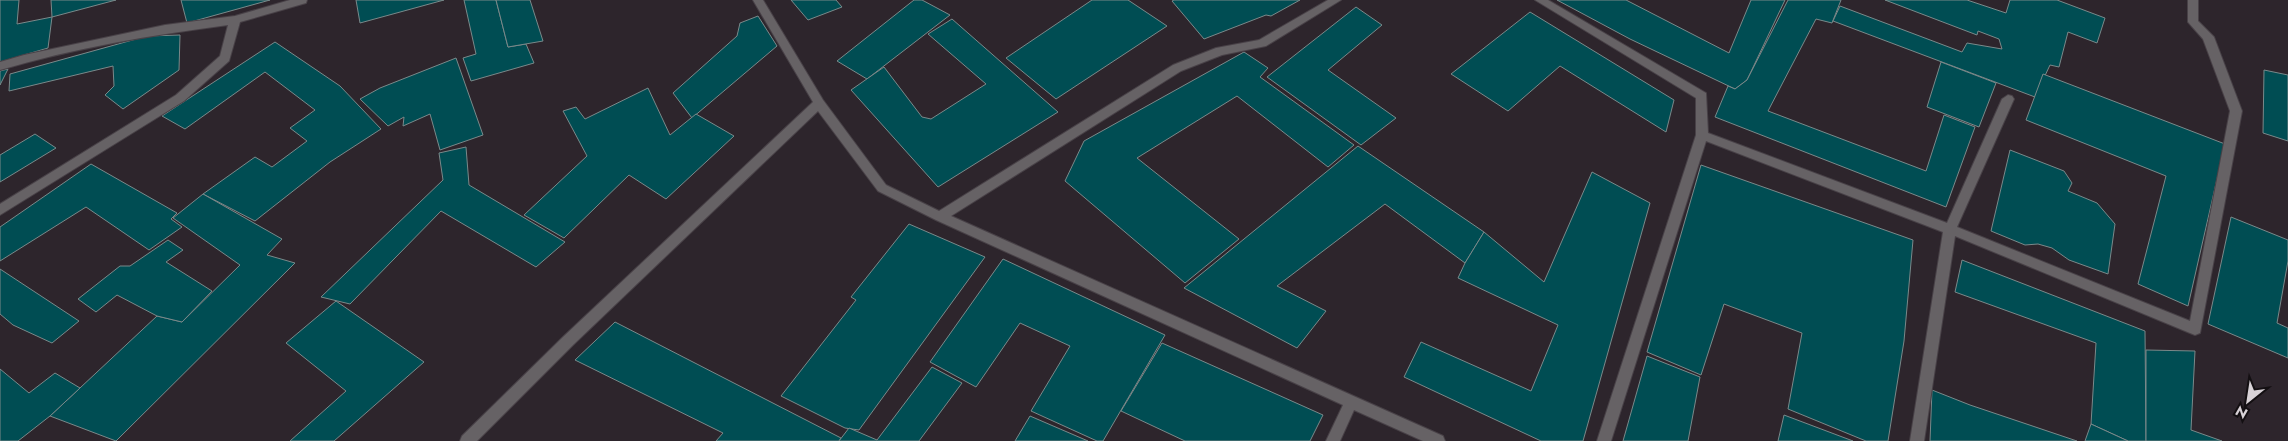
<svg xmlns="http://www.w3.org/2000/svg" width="2288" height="441" font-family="Jost,sans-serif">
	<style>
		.building { fill: #004d53; stroke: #7a898a }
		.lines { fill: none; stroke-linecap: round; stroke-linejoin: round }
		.minor-casing { stroke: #484147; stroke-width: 2 }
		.minor { fill: #666265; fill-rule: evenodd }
	</style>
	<rect width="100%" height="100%" fill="#2d252c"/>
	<g class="building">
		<path d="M0,0H19L17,24L52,17L48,48L0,62Z"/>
		<path d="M51,0H116L52,17Z"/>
		<path d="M181,0H270L187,23Z"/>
		<path d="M356,0H444L360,23Z"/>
		<path d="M464,0H496L508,47L526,44L534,63L471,81L463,58L476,54Z"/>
		<path d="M496,0H530L543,41L508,47Z"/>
		<path d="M791,0H836L842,7L808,20Z"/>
		<path d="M914,0H922L950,15L867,79L837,61Z"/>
		<path d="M1092,0H1128L1167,26L1056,99L1006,58Z"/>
		<path d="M1174,0H1300L1271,16L1266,15L1204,39L1172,1Z"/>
		<path d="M1557,0H1626L1729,53L1751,0H1785L1747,80L1735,89L1630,39Z"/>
		<path d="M1788,0H1841L1832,23L1816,19L1768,111L1926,171L1944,115L1975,127L1946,207L1715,117L1728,86L1735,89L1747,80Z"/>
		<path d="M1885,0H1967L2006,13L2010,0H2057L2105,18L2097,43L2068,32L2059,67L2050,65L2035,97L1833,21L1840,6L1962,52L1967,43L2002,49L1999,39L1978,31L1977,35Z"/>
		<path d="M1356,7L1382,25L1328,70L1396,118L1361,145L1267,77Z"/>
		<path d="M1530,12L1674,100L1666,132L1560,66L1508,111L1451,74Z"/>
		<path d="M758,16L777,46L692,118L673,93L737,36L740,23Z"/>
		<path d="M952,19L1058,112L938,187L851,90L884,67L922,117L931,119L986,84L928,34Z"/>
		<path d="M180,35L179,70L123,109L105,95L114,86L113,66L9,91L10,74L147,36Z"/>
		<path d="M275,42L340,86L381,129L330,162L255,221L203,194L255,157L272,167L307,141L290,128L315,110L265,72L185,129L162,116Z"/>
		<path d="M1244,52L1268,68L1260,77L1354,145L1328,167L1237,96L1137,158L1239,239L1185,283L1065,181L1084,141Z"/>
		<path d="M456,58L483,135L440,150L430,114L403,126L404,117L388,126L360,99L380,88Z"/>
		<path d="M1941,62L1996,83L1979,127L1927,107Z"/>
		<path d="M8,69L0,85V71Z"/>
		<path d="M2264,70L2288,75V141L2263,133Z"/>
		<path d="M2043,74L2225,144L2188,306L2138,284L2166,176L2026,120Z"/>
		<path d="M648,88L670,135L696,114L734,136L666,199L629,175L564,238L524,215L587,156L563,111L576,107L585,119Z"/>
		<path d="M35,134L56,148L0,182V155Z"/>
		<path d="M1358,146L1484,232L1465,263L1385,204L1277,286L1326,311L1297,348L1184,288Z"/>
		<path d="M466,147L469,185L565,242L536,267L441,211L350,304L321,297L443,180L439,153Z"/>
		<path d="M2010,150L2064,171L2072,183L2068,191L2097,203L2115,224L2108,274L2069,260L2052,248L2038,244L2025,245L1991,231Z"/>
		<path d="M91,164L177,213L171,219L182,227L149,250L86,207L0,261V227Z"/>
		<path d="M1701,165L1913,240L1904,341L1888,441H1866L1788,409L1802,333L1724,304L1701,375L1647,352Z"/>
		<path d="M1592,172L1650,203L1583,441H1541L1404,377L1421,342L1531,391L1558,325L1458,278L1465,263L1484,232L1544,282Z"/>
		<path d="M203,194L282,239L267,255L295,263L116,441L50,416L157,316L182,322L240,265L173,218Z"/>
		<path d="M2231,217L2288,240V261L2277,323L2288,328V358L2208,324Z"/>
		<path d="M909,224L985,257L859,430L845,428L781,396L856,300L851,297Z"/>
		<path d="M168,240L183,250L166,262L212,291L182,322L157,316L117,295L96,312L78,299L120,266H130Z"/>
		<path d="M1003,259L1165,335L1103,441H1097L1031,411L1070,346L1020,323L976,387L930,362Z"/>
		<path d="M1962,260L2145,331L2146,441H2128L2091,424L2096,343L1955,292Z"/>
		<path d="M0,269L79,321L52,343L13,325L0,314Z"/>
		<path d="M336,301L424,362L334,441H290L346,391L286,343Z"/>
		<path d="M615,322L841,438L839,441H716L723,433L575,360Z"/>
		<path d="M1162,343L1323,415L1310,441H1185L1121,411Z"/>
		<path d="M2146,350L2195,351L2191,430L2222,441H2146Z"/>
		<path d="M1647,356L1700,377L1688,441H1623Z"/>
		<path d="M932,367L962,383L919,441H839L849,428L877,440Z"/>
		<path d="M0,369L29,393L55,373L80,388L50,416L18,441H0Z"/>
		<path d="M1932,390L1970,405L2077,441H1930Z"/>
		<path d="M1784,415L1853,441H1778Z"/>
		<path d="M1030,416L1088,441H1015Z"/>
		<path d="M2091,424L2128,441H2085Z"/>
	</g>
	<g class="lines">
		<defs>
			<g id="minor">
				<path d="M290,0H307L306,3L240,22L229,61L184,101L0,215V204L176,95L220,56L228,25C152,35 74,48 0,70V62L24,55L165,25L235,16Z"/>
				<path d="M753,0H763L823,100L886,185L939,211L1173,65L1216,48L1259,40L1328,0H1341L1266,46L1222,55L1181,71L951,216L1443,436L1445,441H1423L1354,410L1340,441H1326L1343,405L936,220L878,191L818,111L573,345L477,441H460L462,436L563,337L813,102Z"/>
				<path d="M1535,0H1548L1706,93L1708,133L1947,223L2002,99L2008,95L2012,96L2014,99L1957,227L2190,321L2230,111L2203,39L2188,22V0H2198V21L2214,37L2242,111L2200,333L2195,335L2190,333L1955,236L1924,441H1910L1943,232L1706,141L1611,441H1597L1696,135V98Z"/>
			</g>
		</defs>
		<use href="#minor" class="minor-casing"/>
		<use href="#minor" class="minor"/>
	</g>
	<g transform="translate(2248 401) rotate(210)" stroke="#130f12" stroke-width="4" paint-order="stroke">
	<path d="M0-4L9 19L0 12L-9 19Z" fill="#d8d2d7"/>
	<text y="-8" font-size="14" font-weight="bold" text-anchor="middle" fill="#d8d2d7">N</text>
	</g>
</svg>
